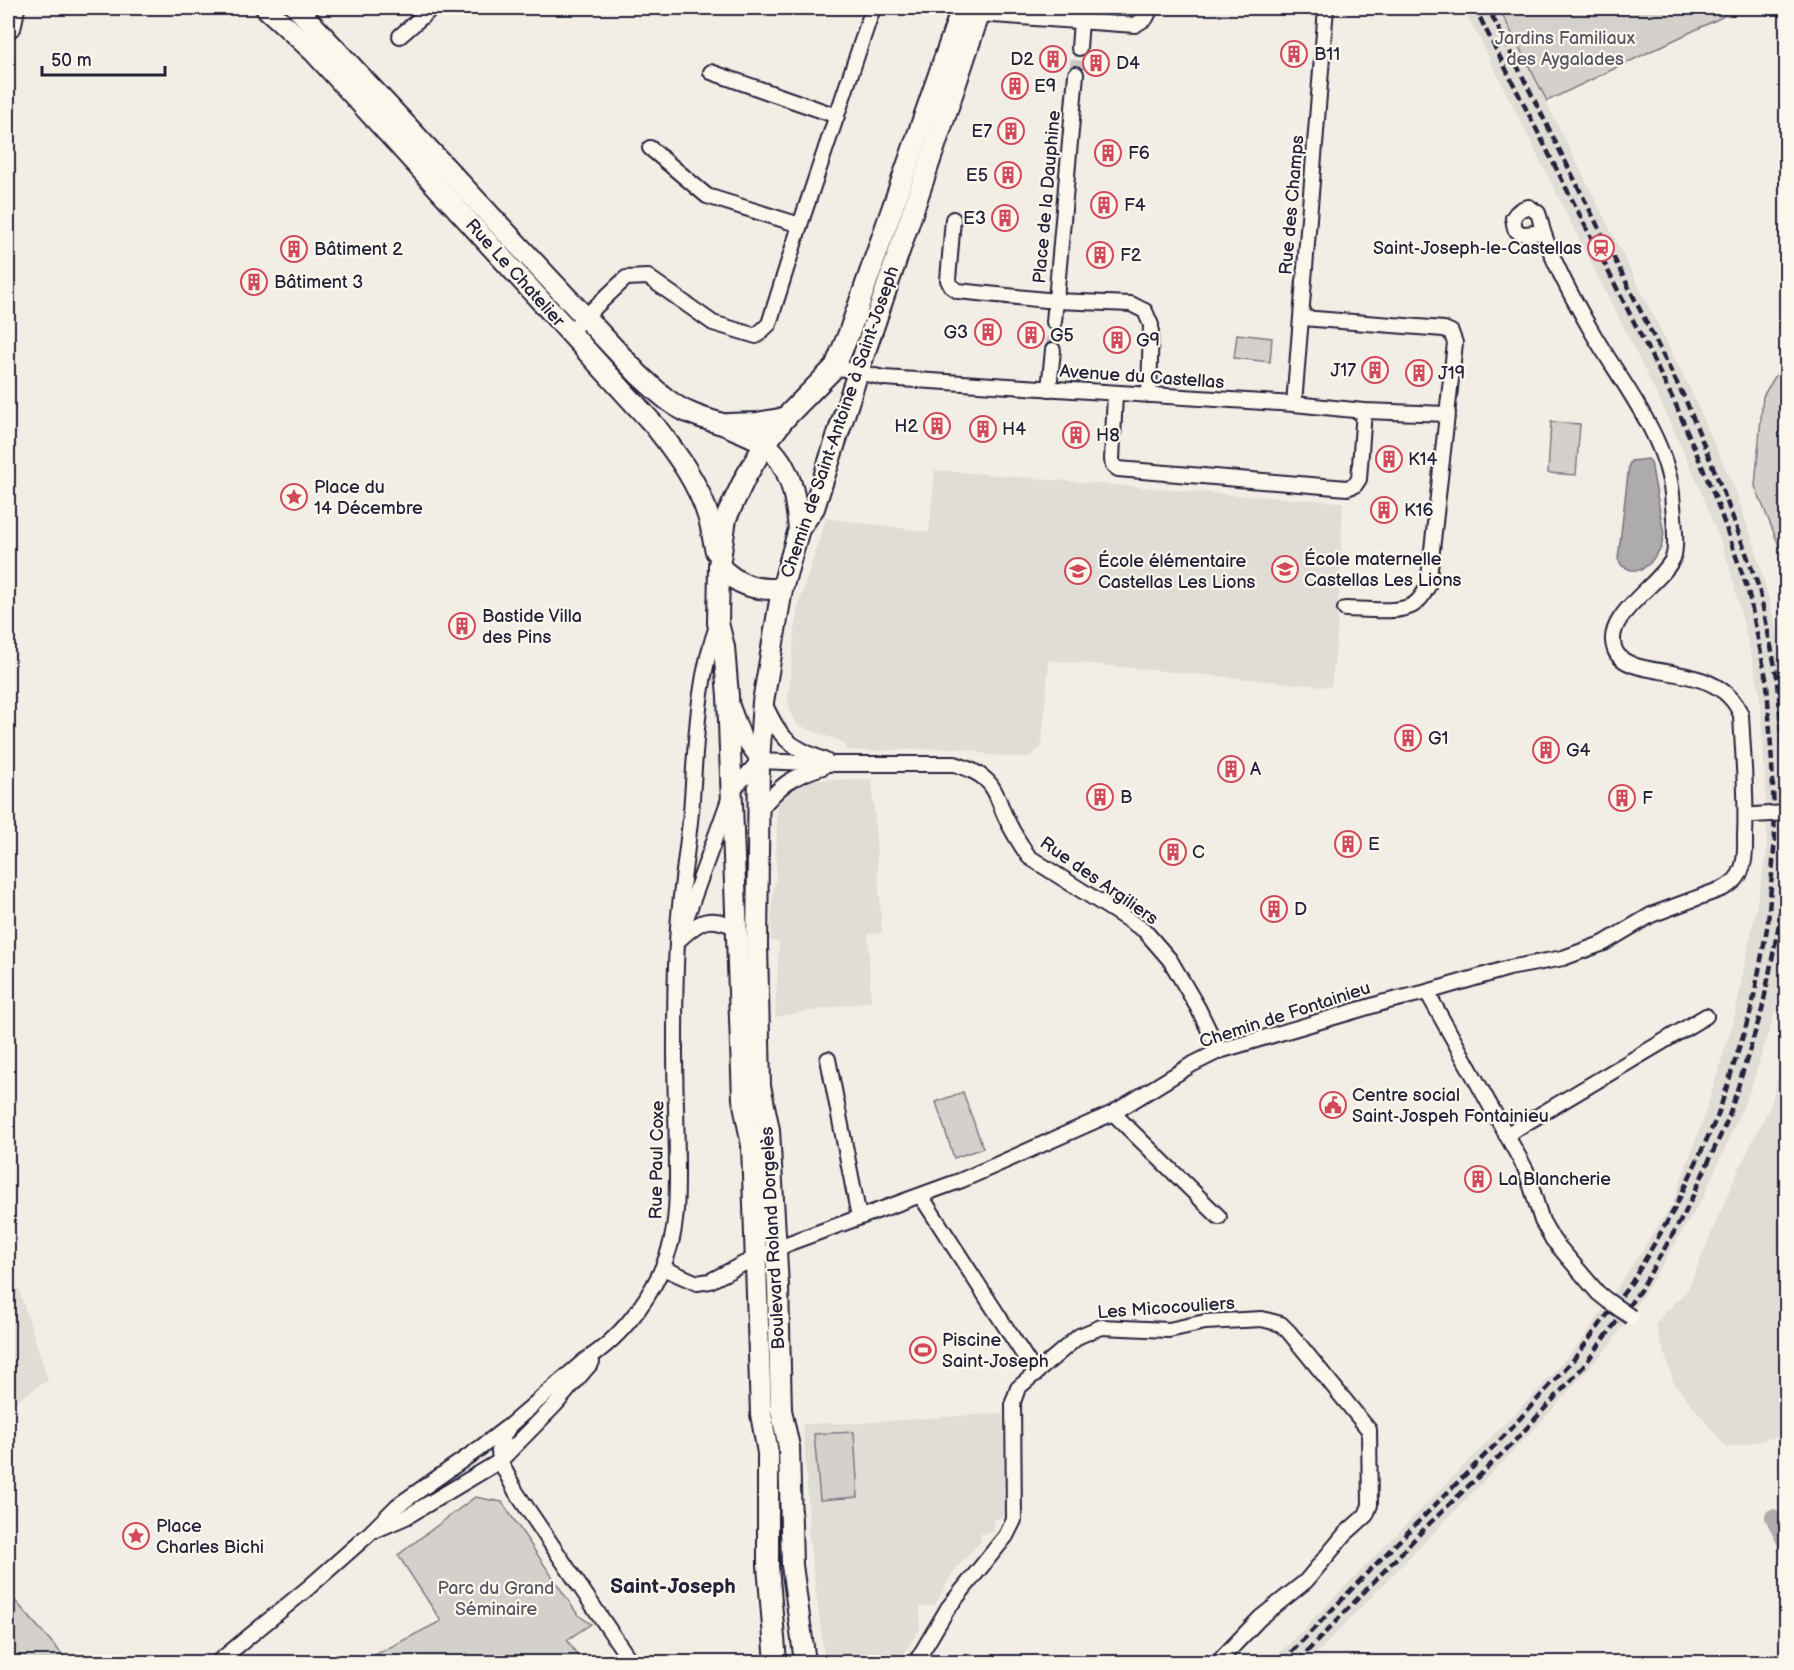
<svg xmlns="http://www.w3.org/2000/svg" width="1794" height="1670" font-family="'Balsamiq Sans',sans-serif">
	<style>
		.built { fill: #e0dcd6 }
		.green { fill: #d4d1cc; stroke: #7b7a84; stroke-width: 1.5 }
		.water { fill: #aeabad; stroke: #76747f; stroke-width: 1.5 }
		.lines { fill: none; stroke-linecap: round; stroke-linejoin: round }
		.canal { stroke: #aeabad; stroke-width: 16 }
		.street-tunnel { stroke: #c8c5c3; stroke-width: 14; stroke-dasharray: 14 7; stroke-linecap: butt }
		.street-casing { stroke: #22223b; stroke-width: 18 }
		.secondary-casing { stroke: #22223b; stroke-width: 24 }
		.highway-casing { stroke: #22223b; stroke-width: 30 }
		.street { stroke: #fbf7ec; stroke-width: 14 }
		.secondary { stroke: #fbf7ec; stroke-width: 20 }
		.highway { stroke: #fbf7ec; stroke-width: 26 }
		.rail { stroke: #22223b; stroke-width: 4.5; stroke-dasharray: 9 4.5; stroke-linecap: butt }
		.street-bridge-casing { stroke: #22223b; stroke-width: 18; stroke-linecap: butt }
		.street-bridge { stroke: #fbf7ec; stroke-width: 14 }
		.labels { text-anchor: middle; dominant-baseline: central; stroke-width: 4.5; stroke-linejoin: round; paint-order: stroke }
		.park-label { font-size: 18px; fill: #575766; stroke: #fbf7ec }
		.poi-label { font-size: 18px; fill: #22223b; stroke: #fbf7ec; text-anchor: start }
		.street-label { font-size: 18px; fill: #22223b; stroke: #fbf7ec }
		.quarter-label { font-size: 21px; font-weight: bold; fill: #22223b; stroke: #fbf7ec }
	</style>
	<rect width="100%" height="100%" fill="#f2eee5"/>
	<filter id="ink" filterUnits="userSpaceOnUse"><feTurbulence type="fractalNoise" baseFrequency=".0167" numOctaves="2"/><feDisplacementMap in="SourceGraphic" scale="12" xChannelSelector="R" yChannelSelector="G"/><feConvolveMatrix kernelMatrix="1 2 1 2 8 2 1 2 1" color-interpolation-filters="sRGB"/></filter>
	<g filter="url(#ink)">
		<g class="built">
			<path d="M1462,8H1499L1690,389L1735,490L1755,547L1777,630L1786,698V925L1777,1005L1751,1088L1704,1196L1649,1286L1610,1345L1541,1422L1308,1662H1271L1538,1390L1586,1335L1672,1205L1704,1117L1734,1019L1767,852L1765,773L1759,687L1729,565L1700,488L1662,405L1476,32Z"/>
			<path d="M935,470L1235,495L1343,502L1337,637L1331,687L1049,660L1042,741L1040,749L1027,758L989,755L972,750L955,748L871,751L846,750L845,745L842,742L798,725L791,714L788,698L797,610L826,518L929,532Z"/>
			<path d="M872,779L882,933L868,934L871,1001L775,1017L779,942L771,941L772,901L776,877L777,811L779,801L783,794L791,787L811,780Z"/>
			<path d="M1786,1049V1435L1727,1448L1674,1383L1655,1324L1688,1289L1736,1175L1771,1104Z"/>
			<path d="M8,1256L48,1380L8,1406Z"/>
			<path d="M1003,1413L1004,1517L994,1519V1532L980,1534L981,1541L953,1572L935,1605L920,1607V1628L899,1662H825L808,1530L809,1521L803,1424L859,1423Z"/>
		</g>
		<g class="green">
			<path d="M1499,8H1737L1720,18L1547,101Z"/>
			<path d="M1237,334L1272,338L1270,362L1234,358Z"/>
			<path d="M1786,359V563L1755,486L1763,396Z"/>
			<path d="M1551,422L1580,424L1576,475L1548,473Z"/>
			<path d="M963,1092L983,1148L954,1158L936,1102Z"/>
			<path d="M854,1432L858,1497L820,1500L814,1434Z"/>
			<path d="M475,1497L502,1502L578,1615L591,1624L567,1640L582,1662H374L371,1657L441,1621L398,1555Z"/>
			<path d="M8,1588L11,1596L69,1662H8Z"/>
		</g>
		<path class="water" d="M1648,459L1651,462L1664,534L1661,548L1650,563L1641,570H1631L1622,566L1618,559L1629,465L1631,461Z"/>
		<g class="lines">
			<path class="canal" d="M1773,1517L1786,1544"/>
			<g class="street-tunnel">
				<path d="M1076,74L1079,48"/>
				<path d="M1053,350L1054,322"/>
			</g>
			<defs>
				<g id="street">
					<path d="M971,11L978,14L1135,25L1146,18L1151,8"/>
					<path d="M400,36L432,8"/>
					<path d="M1079,48L1081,21"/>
					<path d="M711,72L837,116"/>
					<path d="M650,148L707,196L800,225"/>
					<path d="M953,219L948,280L951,286L958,291L1056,301L1131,304L1145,311L1151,325L1149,395"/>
					<path d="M1302,318L1444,329L1451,332L1455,343L1428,586C1424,593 1421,600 1413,605C1398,614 1362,609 1345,609"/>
					<path d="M1054,322L1076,74"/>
					<path d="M569,332L626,278L648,277L713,323L756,336L769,324L800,225L873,8"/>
					<path d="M835,367L884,378L1294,404L1364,411L1448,414"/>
					<path d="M1049,389L1053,350"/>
					<path d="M1115,394L1112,460L1113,465L1118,469L1347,488L1355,485L1359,479L1364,411"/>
					<path d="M1294,404L1326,8"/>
					<path d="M764,703C783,742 786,744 826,761"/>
					<path d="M732,706L746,743L759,761"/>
					<path d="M759,761L834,764H955C966,768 976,771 985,779C996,788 999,803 1005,816C1012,831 1020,844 1029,857L1144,930L1170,960L1198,1008L1219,1051"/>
					<path d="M758,812C780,785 790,777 823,767"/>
					<path d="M684,924L732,791L759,761"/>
					<path d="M680,939C702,919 708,916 736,927"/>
					<path d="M1427,992L1526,1170L1542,1221L1553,1240L1598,1293L1608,1301"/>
					<path d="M828,1059L859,1217"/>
					<path d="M1113,1113L1219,1217"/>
					<path d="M1506,1135L1706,1016"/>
					<path d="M921,1196L1036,1374"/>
					<path d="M663,1268L697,1283L710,1281L743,1264L792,1242L962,1180L1113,1113L1191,1065L1219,1051L1385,1002L1427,992L1509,968L1563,958L1604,943L1651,915L1724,888C1733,883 1739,878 1742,868C1746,858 1745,846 1745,836C1747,796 1743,755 1741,715C1718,657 1629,684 1615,650C1601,616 1661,585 1673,558C1678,545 1673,509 1672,494C1666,436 1621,382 1592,332C1575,302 1555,267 1544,234C1541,227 1541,220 1538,213L1529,207C1521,208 1517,211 1513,218L1515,229L1520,233L1525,234L1543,232"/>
					<path d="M376,1530L406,1517L500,1461L556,1404L592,1362"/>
					<path d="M218,1662L308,1588L369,1534L397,1506L480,1448L506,1428"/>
					<path d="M631,1662L516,1492L500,1461L499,1450L503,1437L510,1425L584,1361C625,1336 659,1288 671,1243C677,1219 677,1194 677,1170C677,1129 675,1089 675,1048C675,1013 675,978 677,943C679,899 687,855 691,812C696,749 696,683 718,623"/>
					<path d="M916,1662L948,1608L1006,1536L1014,1520L1013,1402L1018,1388L1079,1336L1101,1327L1169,1330L1205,1322L1262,1319L1281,1324L1289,1332L1369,1430L1370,1505L1366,1515L1345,1534L1306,1581L1260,1618L1218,1662"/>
				</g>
				<g id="secondary">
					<path d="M266,8L314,52L655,426C677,454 699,484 709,519C712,529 713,540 716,551"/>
					<path d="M297,8L639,375C655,389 670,405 690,413C701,418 714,421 725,425C736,430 757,437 766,445C791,465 796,499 799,529"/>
					<path d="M728,424L757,423L785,418"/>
					<path d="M719,566C739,586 754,590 782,589"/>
					<path d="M776,1662L768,1566V1453L761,1414L752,1145L743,1099L728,696L724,647L718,623L719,566L726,518L745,478L765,444L785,418L835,367L849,333L962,8"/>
					<path d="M805,1662L792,1565L789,1447L781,1410L778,1286L769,1130L760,1086L757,945L759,761L763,702L782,589L799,529L814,508L858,372L944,119L981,8"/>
				</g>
				<path id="highway" d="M8,24L11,8"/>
			</defs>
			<use href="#street" class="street-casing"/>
			<use href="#secondary" class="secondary-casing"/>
			<use href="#highway" class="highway-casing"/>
			<use href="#street" class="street"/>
			<use href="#secondary" class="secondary"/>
			<use href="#highway" class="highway"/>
			<g class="rail">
				<path d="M1282,1662L1369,1571L1503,1437L1574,1359L1632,1282L1675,1208L1718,1115L1752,1007L1768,923L1775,838L1772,764L1767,683L1748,590L1715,497L1676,405L1475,8"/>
				<path d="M1297,1662L1429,1524L1511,1445L1583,1367L1641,1289L1685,1213L1728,1119L1762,1010L1779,924L1786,838L1783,763L1778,681L1759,588L1724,494L1686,401L1488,8"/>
			</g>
			<defs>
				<g id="street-bridge">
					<path d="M1754,815L1786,813"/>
					<path d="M1608,1301L1631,1317"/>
				</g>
			</defs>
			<use href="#street-bridge" class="street-bridge-casing"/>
			<use href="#street-bridge" class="street-bridge"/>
		</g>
	</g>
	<defs>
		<symbol id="building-ring" viewBox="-11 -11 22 22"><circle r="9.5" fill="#fbf7ec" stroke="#d1495b" stroke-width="1.5"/><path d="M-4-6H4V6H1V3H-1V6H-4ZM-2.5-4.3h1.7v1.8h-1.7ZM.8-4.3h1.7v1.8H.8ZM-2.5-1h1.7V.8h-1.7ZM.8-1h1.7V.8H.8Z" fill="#d1495b"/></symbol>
		<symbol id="station-ring" viewBox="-11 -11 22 22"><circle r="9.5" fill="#fbf7ec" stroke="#d1495b" stroke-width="1.5"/><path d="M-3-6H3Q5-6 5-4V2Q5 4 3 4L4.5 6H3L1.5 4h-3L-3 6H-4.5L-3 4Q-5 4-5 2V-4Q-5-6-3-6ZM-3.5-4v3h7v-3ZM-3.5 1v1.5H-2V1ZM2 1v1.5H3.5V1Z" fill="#d1495b"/></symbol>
		<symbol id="sight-ring" viewBox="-11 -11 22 22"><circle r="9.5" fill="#fbf7ec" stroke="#d1495b" stroke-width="1.5"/><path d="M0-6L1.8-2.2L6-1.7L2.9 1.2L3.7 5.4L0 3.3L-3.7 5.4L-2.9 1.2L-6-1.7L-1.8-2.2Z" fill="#d1495b"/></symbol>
		<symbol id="school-ring" viewBox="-11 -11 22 22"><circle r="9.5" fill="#fbf7ec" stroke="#d1495b" stroke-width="1.5"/><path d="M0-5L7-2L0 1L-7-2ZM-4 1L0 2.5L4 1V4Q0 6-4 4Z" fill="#d1495b"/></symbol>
		<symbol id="civic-ring" viewBox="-11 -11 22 22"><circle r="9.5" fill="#fbf7ec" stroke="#d1495b" stroke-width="1.5"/><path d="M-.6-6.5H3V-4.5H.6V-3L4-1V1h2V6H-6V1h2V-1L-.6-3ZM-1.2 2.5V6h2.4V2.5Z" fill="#d1495b"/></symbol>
		<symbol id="stadium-ring" viewBox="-11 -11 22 22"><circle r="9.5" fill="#fbf7ec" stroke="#d1495b" stroke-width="1.5"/><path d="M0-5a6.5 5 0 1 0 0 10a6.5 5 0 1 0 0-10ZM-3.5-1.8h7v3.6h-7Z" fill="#d1495b"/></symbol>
	</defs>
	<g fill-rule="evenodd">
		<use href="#building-ring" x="1279" y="39" width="30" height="30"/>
		<use href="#building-ring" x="1038" y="44" width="30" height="30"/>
		<use href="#building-ring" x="1081" y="48" width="30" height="30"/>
		<use href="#building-ring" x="1000" y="71" width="30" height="30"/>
		<use href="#building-ring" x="996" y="116" width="30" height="30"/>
		<use href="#building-ring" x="1093" y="138" width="30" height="30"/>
		<use href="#building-ring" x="993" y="160" width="30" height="30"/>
		<use href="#building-ring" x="1089" y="190" width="30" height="30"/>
		<use href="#building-ring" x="990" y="203" width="30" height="30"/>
		<use href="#station-ring" x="1586" y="233" width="30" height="30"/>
		<use href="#building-ring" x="279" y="234" width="30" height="30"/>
		<use href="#building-ring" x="1085" y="240" width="30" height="30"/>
		<use href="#building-ring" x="239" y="267" width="30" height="30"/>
		<use href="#building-ring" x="973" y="317" width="30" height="30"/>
		<use href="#building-ring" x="1016" y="320" width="30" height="30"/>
		<use href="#building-ring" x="1102" y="325" width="30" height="30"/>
		<use href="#building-ring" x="1360" y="355" width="30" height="30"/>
		<use href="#building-ring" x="1404" y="358" width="30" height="30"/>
		<use href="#building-ring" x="922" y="411" width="30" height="30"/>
		<use href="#building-ring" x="968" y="414" width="30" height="30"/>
		<use href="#building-ring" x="1061" y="420" width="30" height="30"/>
		<use href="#building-ring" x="1374" y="444" width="30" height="30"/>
		<use href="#sight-ring" x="279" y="482" width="30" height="30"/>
		<use href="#building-ring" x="1369" y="495" width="30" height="30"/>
		<use href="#school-ring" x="1270" y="554" width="30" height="30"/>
		<use href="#school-ring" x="1063" y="556" width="30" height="30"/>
		<use href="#building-ring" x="447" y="611" width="30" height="30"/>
		<use href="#building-ring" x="1393" y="723" width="30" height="30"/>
		<use href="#building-ring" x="1531" y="735" width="30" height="30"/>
		<use href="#building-ring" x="1216" y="754" width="30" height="30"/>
		<use href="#building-ring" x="1085" y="782" width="30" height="30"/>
		<use href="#building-ring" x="1607" y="783" width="30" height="30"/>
		<use href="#building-ring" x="1333" y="829" width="30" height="30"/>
		<use href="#building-ring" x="1158" y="837" width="30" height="30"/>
		<use href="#building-ring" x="1259" y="894" width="30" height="30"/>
		<use href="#civic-ring" x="1318" y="1090" width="30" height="30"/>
		<use href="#building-ring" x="1463" y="1164" width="30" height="30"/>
		<use href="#stadium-ring" x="908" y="1335" width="30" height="30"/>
		<use href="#sight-ring" x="121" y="1521" width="30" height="30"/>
	</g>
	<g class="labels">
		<g class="park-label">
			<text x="1565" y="38">Jardins Familiaux<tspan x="1565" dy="21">des Aygalades</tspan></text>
			<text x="496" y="1588">Parc du Grand<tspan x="496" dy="21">Séminaire</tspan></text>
		</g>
		<g class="poi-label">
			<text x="1314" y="54">B11</text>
			<text x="1034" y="59" text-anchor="end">D2</text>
			<text x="1116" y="63">D4</text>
			<text x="1034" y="86">E9</text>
			<text x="992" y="131" text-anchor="end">E7</text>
			<text x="1128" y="153">F6</text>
			<text x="988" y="175" text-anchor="end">E5</text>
			<text x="1124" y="205">F4</text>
			<text x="986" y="218" text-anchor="end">E3</text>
			<text x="1582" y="248" text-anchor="end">Saint-Joseph-le-Castellas</text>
			<text x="314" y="249">Bâtiment 2</text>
			<text x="1120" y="255">F2</text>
			<text x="274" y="282">Bâtiment 3</text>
			<text x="968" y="332" text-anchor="end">G3</text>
			<text x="1050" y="335">G5</text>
			<text x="1136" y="340">G9</text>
			<text x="1356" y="370" text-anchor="end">J17</text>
			<text x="1438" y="373">J19</text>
			<text x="918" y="426" text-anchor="end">H2</text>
			<text x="1002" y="429">H4</text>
			<text x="1096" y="435">H8</text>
			<text x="1408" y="459">K14</text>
			<text x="314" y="487">Place du<tspan x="314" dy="21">14 Décembre</tspan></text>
			<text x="1404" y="510">K16</text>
			<text x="1304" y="559">École maternelle<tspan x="1304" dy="21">Castellas Les Lions</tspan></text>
			<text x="1098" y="561">École élémentaire<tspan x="1098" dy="21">Castellas Les Lions</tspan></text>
			<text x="482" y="616">Bastide Villa<tspan x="482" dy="21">des Pins</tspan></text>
			<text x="1428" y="738">G1</text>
			<text x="1566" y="750">G4</text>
			<text x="1250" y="769">A</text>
			<text x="1120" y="797">B</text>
			<text x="1642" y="798">F</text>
			<text x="1368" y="844">E</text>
			<text x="1192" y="852">C</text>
			<text x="1294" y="909">D</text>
			<text x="1352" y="1095">Centre social<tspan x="1352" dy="21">Saint-Jospeh Fontainieu</tspan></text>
			<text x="1498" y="1179">La Blancherie</text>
			<text x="942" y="1340">Piscine<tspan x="942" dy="21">Saint-Joseph</tspan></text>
			<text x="156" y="1526">Place<tspan x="156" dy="21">Charles Bichi</tspan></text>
		</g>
		<g class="street-label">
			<text transform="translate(1047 197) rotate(-85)">Place de la Dauphine</text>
			<text transform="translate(1292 205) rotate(-85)">Rue des Champs</text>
			<text transform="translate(515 273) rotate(48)">Rue Le Chatelier</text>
			<text transform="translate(1142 377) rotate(4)">Avenue du Castellas</text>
			<text transform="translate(840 422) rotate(-71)">Chemin de Saint-Antoine à Saint-Joseph</text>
			<text transform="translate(1099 881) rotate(35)">Rue des Argiliers</text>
			<text transform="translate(1285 1015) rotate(-18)">Chemin de Fontainieu</text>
			<text transform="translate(657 1160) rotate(-89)">Rue Paul Coxe</text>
			<text transform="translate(773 1238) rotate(-93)">Boulevard Roland Dorgelès</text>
			<text transform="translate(1166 1308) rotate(-4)">Les Micocouliers</text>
		</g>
		<g class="quarter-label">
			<text x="673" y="1586">Saint-Joseph</text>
		</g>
	</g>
	<rect width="1794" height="1670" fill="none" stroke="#fbf7ec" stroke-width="30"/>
	<rect x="15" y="15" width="1764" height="1640" fill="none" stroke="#22223b" stroke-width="2" filter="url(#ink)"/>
	<path d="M42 66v9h123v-9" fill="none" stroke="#22223b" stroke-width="3"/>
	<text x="51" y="66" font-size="18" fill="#22223b" stroke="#fbf7ec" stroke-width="4.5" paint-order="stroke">50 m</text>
</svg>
